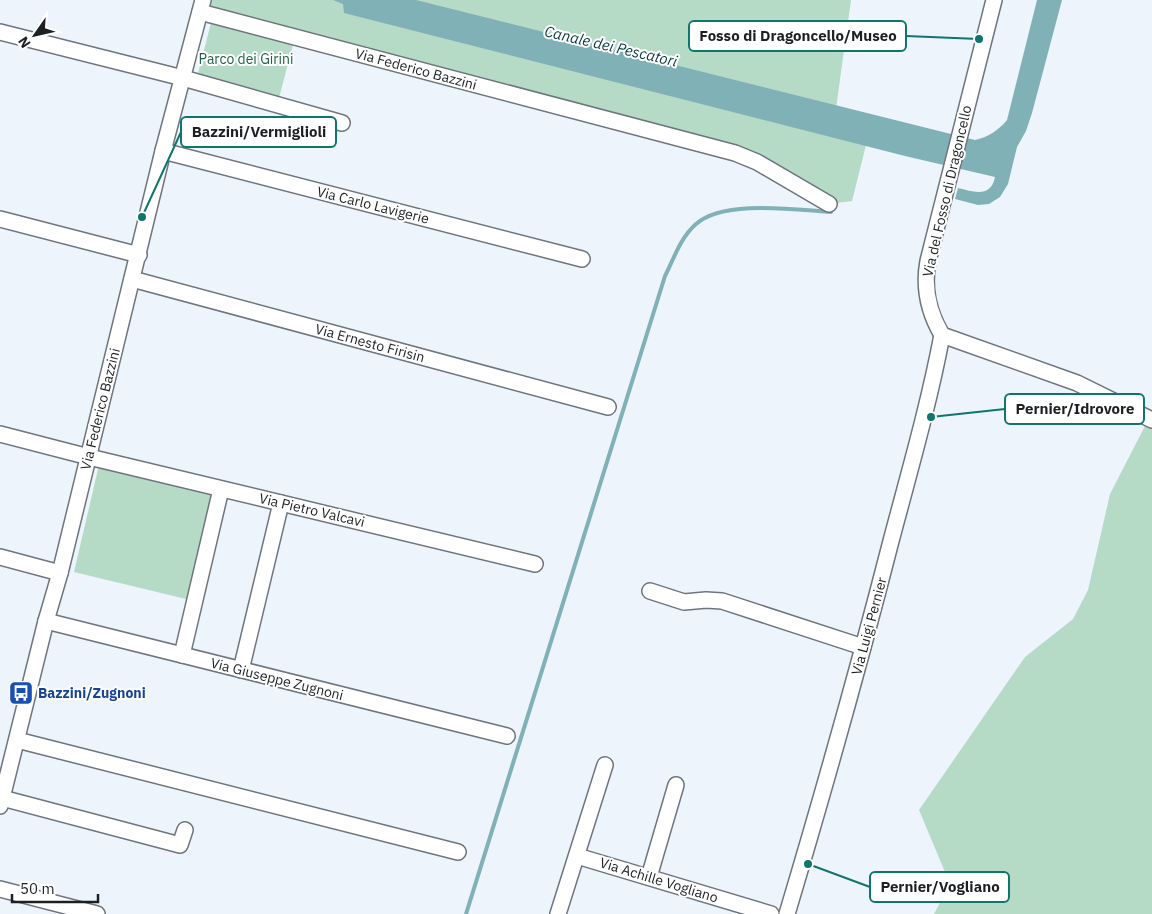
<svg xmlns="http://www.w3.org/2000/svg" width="1152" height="914" font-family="'IBM Plex Sans',sans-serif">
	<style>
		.green { fill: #b5dbc6 }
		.water { fill: #80b1b7 }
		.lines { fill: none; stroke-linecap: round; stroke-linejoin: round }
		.stream { stroke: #80b1b7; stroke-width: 4 }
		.minor-casing { stroke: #6f757d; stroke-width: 18 }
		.minor { stroke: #fff; stroke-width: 15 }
		.labels { text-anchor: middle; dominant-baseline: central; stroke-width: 4; stroke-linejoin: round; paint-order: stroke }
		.park-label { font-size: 14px; fill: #216245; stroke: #fff }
		.street-label { font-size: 14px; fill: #1d2023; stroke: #fff }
		.transit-label { font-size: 14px; font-weight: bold; fill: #164399; stroke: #fff; text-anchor: start }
		.water-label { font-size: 15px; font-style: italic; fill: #0a393f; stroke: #fff }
		.leader { fill: none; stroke: #0f766e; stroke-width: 2 }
		.callout-dot { fill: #0f766e; stroke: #fff; stroke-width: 2 }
		.callout { fill: #fff; stroke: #0f766e; stroke-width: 2 }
		.callout-label { font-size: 15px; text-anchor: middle; font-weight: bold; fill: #1d2023 }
	</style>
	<rect width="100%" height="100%" fill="#edf4fc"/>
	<g class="green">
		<path d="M203,0H851L835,116L871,125L852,201L829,204L757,162L295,37L278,102L196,81L213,15Z"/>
		<path d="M1146,424L1152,427V914H934L950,884L919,810L1025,657L1073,619L1088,590L1110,494Z"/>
		<path d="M99,465L215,493L190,600L74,572Z"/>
	</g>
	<path class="water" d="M333,0H416L975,140C988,137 998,131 1007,120L1037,0H1062L1032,113L1026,131L1017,147L1008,184L1000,197L989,204L978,205L955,199L958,188C974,192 991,198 995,177L905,156L344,13L343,4Z"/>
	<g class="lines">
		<path class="stream" d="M466,914L665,276C674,258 681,237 696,224C724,199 796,210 831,212"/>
		<defs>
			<g id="minor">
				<path d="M994,0L928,261C923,288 928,311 942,335L1077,383L1152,420"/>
				<path d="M200,12L735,153L757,162L829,204"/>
				<path d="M0,32L183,78L342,123"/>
				<path d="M163,151L582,259"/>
				<path d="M0,219L139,255"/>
				<path d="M132,279L608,407"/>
				<path d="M0,434L89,457L535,564"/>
				<path d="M0,557L60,573"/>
				<path d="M650,591L684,602L706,600L722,601L863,647"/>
				<path d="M46,621L507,736"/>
				<path d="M182,655L221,489"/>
				<path d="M241,670L281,503"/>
				<path d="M17,740L458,852"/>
				<path d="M2,798L180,845L185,830"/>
				<path d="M0,806L46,621L60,573L163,151L203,0"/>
				<path d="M577,856L771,914"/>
				<path d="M649,877L676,785"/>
				<path d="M0,889L97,914"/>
				<path d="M558,914L605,765"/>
				<path d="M787,914C824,790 859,666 891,541C909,473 929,404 942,335"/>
			</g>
		</defs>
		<use href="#minor" class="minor-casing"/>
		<use href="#minor" class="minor"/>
	</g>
	<defs>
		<symbol id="bus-square" viewBox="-11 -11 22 22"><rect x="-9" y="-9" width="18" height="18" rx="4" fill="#1a4fb4" stroke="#fff"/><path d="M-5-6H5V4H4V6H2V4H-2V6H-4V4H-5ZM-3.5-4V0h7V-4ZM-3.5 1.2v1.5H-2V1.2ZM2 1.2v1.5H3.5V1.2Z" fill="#fff"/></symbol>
	</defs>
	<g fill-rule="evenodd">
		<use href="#bus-square" x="7" y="679" width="28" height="28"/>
	</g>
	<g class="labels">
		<g class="park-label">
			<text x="246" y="59">Parco dei Girini</text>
		</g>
		<g class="street-label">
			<text transform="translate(416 69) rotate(15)">Via Federico Bazzini</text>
			<text transform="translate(947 191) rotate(-77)">Via del Fosso di Dragoncello</text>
			<text transform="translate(373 205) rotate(14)">Via Carlo Lavigerie</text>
			<text transform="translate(370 343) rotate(15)">Via Ernesto Firisin</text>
			<text transform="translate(100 409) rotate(-76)">Via Federico Bazzini</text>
			<text transform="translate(312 510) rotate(13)">Via Pietro Valcavi</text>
			<text transform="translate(869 626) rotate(-75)">Via Luigi Pernier</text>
			<text transform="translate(277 679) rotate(14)">Via Giuseppe Zugnoni</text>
			<text transform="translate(659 880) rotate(17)">Via Achille Vogliano</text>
		</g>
		<g class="transit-label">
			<text x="38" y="693">Bazzini/Zugnoni</text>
		</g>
		<g class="water-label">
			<text transform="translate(611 46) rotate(13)">Canale dei Pescatori</text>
		</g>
	</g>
	<path class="leader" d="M979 39L906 36M142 217L181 132M931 417L1005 409M808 864L870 887"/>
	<g class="callout-dot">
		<circle cx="979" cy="39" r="5"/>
		<circle cx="142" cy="217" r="5"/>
		<circle cx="931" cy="417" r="5"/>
		<circle cx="808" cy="864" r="5"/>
	</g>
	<g class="callout">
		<rect x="689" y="21" width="217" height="30" rx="5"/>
		<rect x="181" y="117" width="155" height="30" rx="5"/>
		<rect x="1005" y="394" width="139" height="30" rx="5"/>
		<rect x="870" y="872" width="139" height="30" rx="5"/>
	</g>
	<g class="callout-label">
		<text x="798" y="41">Fosso di Dragoncello/Museo</text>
		<text x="259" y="137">Bazzini/Vermiglioli</text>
		<text x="1075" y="414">Pernier/Idrovore</text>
		<text x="940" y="892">Pernier/Vogliano</text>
	</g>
	<g transform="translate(35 35) rotate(236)" stroke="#ffffff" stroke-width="4" paint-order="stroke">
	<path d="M0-4L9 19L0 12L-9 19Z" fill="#1d2023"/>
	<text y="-8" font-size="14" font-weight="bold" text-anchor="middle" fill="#1d2023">N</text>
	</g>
	<path d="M12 894v8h86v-8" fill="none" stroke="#1d2023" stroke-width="2.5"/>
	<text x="20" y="894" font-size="15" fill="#1d2023" stroke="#ffffff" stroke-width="4" paint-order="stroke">50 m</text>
</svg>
